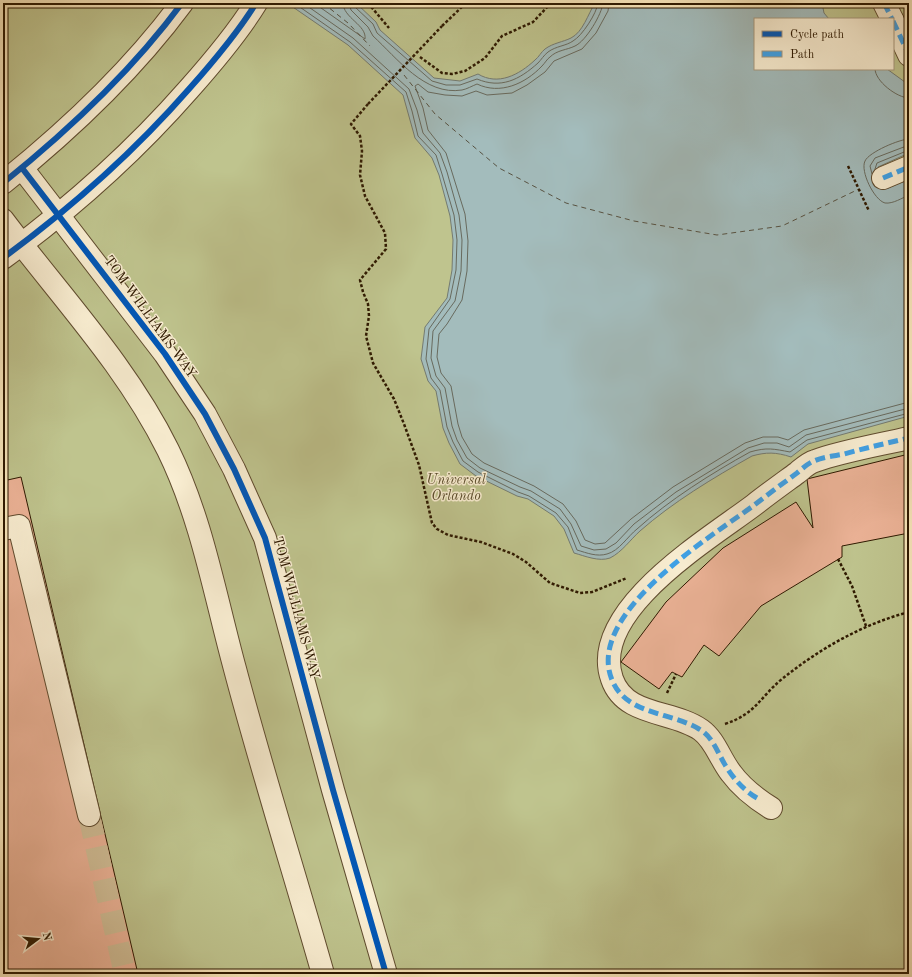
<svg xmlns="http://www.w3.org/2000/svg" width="912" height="977" font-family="'Old Standard TT',serif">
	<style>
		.green { fill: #bfc48e; stroke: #766e47; fill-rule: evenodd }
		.water { fill: #a3bcbc; stroke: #747b71 }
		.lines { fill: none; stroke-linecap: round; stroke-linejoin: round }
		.shore { stroke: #686a5e; stroke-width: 1 }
		.ferry { stroke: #575242; stroke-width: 1; stroke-dasharray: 5 4; stroke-linecap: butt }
		.building { fill: #ebb296; stroke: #2e1900 }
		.minor-tunnel { stroke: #d0bd96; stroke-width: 22; stroke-dasharray: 22 11; stroke-linecap: butt }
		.minor-casing { stroke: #604c2f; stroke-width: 24 }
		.path { stroke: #2e1900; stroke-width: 2.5; stroke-dasharray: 3 2; stroke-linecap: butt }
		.minor { stroke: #faefd3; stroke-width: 22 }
		.path-bridge { stroke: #2e1900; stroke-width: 2.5; stroke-dasharray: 3 2; stroke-linecap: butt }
		.quiet { stroke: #3ea2e9; stroke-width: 5; stroke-dasharray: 10 5; stroke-linecap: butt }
		.cycleway-casing { stroke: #faefd3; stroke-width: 8 }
		.cycleway { stroke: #0057b8; stroke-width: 6 }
		.labels { text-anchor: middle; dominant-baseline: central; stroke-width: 3; stroke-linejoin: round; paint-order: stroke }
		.street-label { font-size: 14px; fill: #2e1900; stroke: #faefd3 }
		.park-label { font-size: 14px; font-style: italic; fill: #5a4c2b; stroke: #faefd3 }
	</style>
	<rect width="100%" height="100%" fill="#f8e6bb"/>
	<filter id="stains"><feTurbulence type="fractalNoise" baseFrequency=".005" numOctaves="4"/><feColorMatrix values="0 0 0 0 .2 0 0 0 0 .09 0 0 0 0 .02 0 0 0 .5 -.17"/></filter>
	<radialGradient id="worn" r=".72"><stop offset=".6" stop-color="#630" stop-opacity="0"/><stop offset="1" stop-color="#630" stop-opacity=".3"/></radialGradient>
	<path class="green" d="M3,3H909V974H3ZM755,19H893V69H755Z"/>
	<path class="water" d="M287,3H356L376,22L380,30L434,78L460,81L478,74C498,86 519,75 535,60C539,57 541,52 545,49C553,43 563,42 571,38C583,32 588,14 595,3H822L824,13L829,19H755V69H887L909,85V153L878,167L888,188L909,179V416L808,444L791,457C776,452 766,452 752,456C713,478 673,502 640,531C630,540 622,552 610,558C599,562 585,556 574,553L564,529L554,516L528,499L517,496L476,476L460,464L449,443L443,428L436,391L428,381L421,359L425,327L447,298L452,270L453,240L450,216L439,175L432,158L415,138L403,95L348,45Z"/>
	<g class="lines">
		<g class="shore">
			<path d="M294,3L350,42L406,92L412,111L418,136L436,155L442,174L454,215L457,240L456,270L450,299L429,329L426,359L431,378L440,390L447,427L453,442L463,461L478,472L518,492L529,496L556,513L568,527L577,550C587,553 597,557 607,554C619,551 628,536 637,529C669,500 712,473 750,452C767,447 774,449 790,452L807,440L909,413"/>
			<path d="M303,3L353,38L409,89L417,110L423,133L440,153L447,172L459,215L462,240L461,271L455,301L433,331L431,358L436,376L445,388L452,426L457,440L467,458L480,468L520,487L531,491L560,509L571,524L581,546L594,550L606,549L616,543L634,524L676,492L748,448L764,443H777L789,447L806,435L909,408"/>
			<path d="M314,3L365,39C367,25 343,18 343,3"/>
			<path d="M349,3L351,10L368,27L373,36C397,58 425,96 462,90C467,89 472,86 477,84C500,95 525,84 542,66C545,63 547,59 550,57C557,50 567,50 575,46C586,41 602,14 603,3"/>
			<path d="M354,3L355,7L373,24L377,33L432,81L446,85H460L477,79C501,89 519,80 538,63C541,60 544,55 548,52C556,46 566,46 573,41C582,36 597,13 598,3"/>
			<path d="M609,3L608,11L596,33L582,49L554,61L545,72L527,85L512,93L487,95L476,91L462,96L445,95L428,92L418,84L415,86L423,108L428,130L446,153L465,214L468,241L467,271L462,300L447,324L439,334L437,357L441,373L451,386L458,424L462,437L472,454L484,463L534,486L563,504L576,521L585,540L595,544L605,543L631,519L673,487L745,443L763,437H778L788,440L804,430L909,402"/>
			<path d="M875,69C875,81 897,98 909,98"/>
			<path d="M909,139C900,139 869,152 865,161C860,171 874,200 885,203C893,204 902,198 909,195"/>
			<path d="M875,169L877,163L909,150"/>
			<path d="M872,174L870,166L875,158L909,145"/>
		</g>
		<g class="ferry">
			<path d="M323,3L348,23L370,46"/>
			<path d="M404,75L435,114L499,168L566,203L634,221L717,235L782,226L859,189"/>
		</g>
	</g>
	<g class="building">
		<path d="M909,454V533L842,546V557L761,606L719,656L704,645L682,677L672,672L659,689L621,662L666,602L723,548L796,502L813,528L807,479Z"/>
		<path d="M21,477L138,974H3V481Z"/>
	</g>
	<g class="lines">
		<path class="minor-tunnel" d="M89,815L125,974"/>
		<defs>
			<g id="minor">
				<path d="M884,3L892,19"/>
				<path d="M893,21L909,55"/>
				<path d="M22,168L165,354L205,414L234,469L265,538L333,790L386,974"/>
				<path d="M883,178L909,167"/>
				<path d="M3,183C69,130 131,72 182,3"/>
				<path d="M3,220C60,296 126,365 168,450C202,519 215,596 235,669C262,771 294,872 323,974"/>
				<path d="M3,258C71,208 133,153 189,89C213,62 237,34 256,3"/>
				<path d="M3,529L19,526L89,815"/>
				<path d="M771,808C755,798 742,788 731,773C720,759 715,740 701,730C673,710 625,717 612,679C588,611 709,539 754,505C768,494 782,484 797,473C802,469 808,463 815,461C843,451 879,445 909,438"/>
			</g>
		</defs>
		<use href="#minor" class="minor-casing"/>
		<g class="path">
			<path d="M368,3L389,28"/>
			<path d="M442,26L466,3"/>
			<path d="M420,57L442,73L452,74L465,71L485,58L502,36L533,22L551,3"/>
			<path d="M368,104L351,124L360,136L362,151L360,175L365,196L385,233L386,249L360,280L363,292L368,304L369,316L366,336L373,363L394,399L404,424L419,465L432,523L437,529L448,535L481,542L513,554L526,562L550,583L580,593L592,592L627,578"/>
			<path d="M848,166L869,211"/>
			<path d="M838,559L852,586L866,626"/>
			<path d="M667,693L676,674"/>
			<path d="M725,724C757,713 759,698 782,679C819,649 863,624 909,612"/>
		</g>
		<use href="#minor" class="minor"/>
		<path class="path-bridge" d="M368,104L442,26"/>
		<g class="quiet">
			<path d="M884,3L892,19"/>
			<path d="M893,21L909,55"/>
			<path d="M883,178L909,167"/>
			<path d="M757,798C743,790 732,777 724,763C717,751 712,736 699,729C671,712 626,715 612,680C585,614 709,538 753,506C767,495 782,484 797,473C802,469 808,463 814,461C823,457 834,456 844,454C866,448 887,443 909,438"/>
		</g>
		<defs>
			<g id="cycleway">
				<path d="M22,168L165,354L205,414L234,469L265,538L333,790L386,974"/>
				<path d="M3,183C69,130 131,72 182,3"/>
				<path d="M3,258C71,208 133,153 189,89C213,62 237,34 256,3"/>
			</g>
		</defs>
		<use href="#cycleway" class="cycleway-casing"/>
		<use href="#cycleway" class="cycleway"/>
	</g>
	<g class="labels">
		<g class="street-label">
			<text transform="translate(150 317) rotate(54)">TOM WILLIAMS WAY</text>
			<text transform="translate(296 608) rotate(75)">TOM WILLIAMS WAY</text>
		</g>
		<g class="park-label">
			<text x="456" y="480">Universal<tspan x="456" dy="16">Orlando</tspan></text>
		</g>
	</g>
	<rect width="912" height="977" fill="none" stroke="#f8e6bb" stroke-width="16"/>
	<rect x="4" y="4" width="904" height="969" fill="none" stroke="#2e1900" stroke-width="2"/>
	<rect x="8" y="8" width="896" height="961" fill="none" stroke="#2e1900"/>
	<rect x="754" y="18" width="140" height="52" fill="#faefd3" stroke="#a8997f"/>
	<rect x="762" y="31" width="20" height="6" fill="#0057b8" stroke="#a8997f"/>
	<text x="790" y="38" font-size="12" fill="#2e1900">Cycle path</text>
	<rect x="762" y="51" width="20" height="6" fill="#3ea2e9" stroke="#a8997f"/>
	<text x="790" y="58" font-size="12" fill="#2e1900">Path</text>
	<g transform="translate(38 939) rotate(74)" stroke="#faefd3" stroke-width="3" paint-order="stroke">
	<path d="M0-3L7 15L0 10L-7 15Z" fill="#2e1900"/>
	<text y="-6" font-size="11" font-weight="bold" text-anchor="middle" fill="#2e1900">N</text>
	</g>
	<rect width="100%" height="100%" filter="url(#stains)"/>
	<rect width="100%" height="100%" fill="url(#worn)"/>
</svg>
